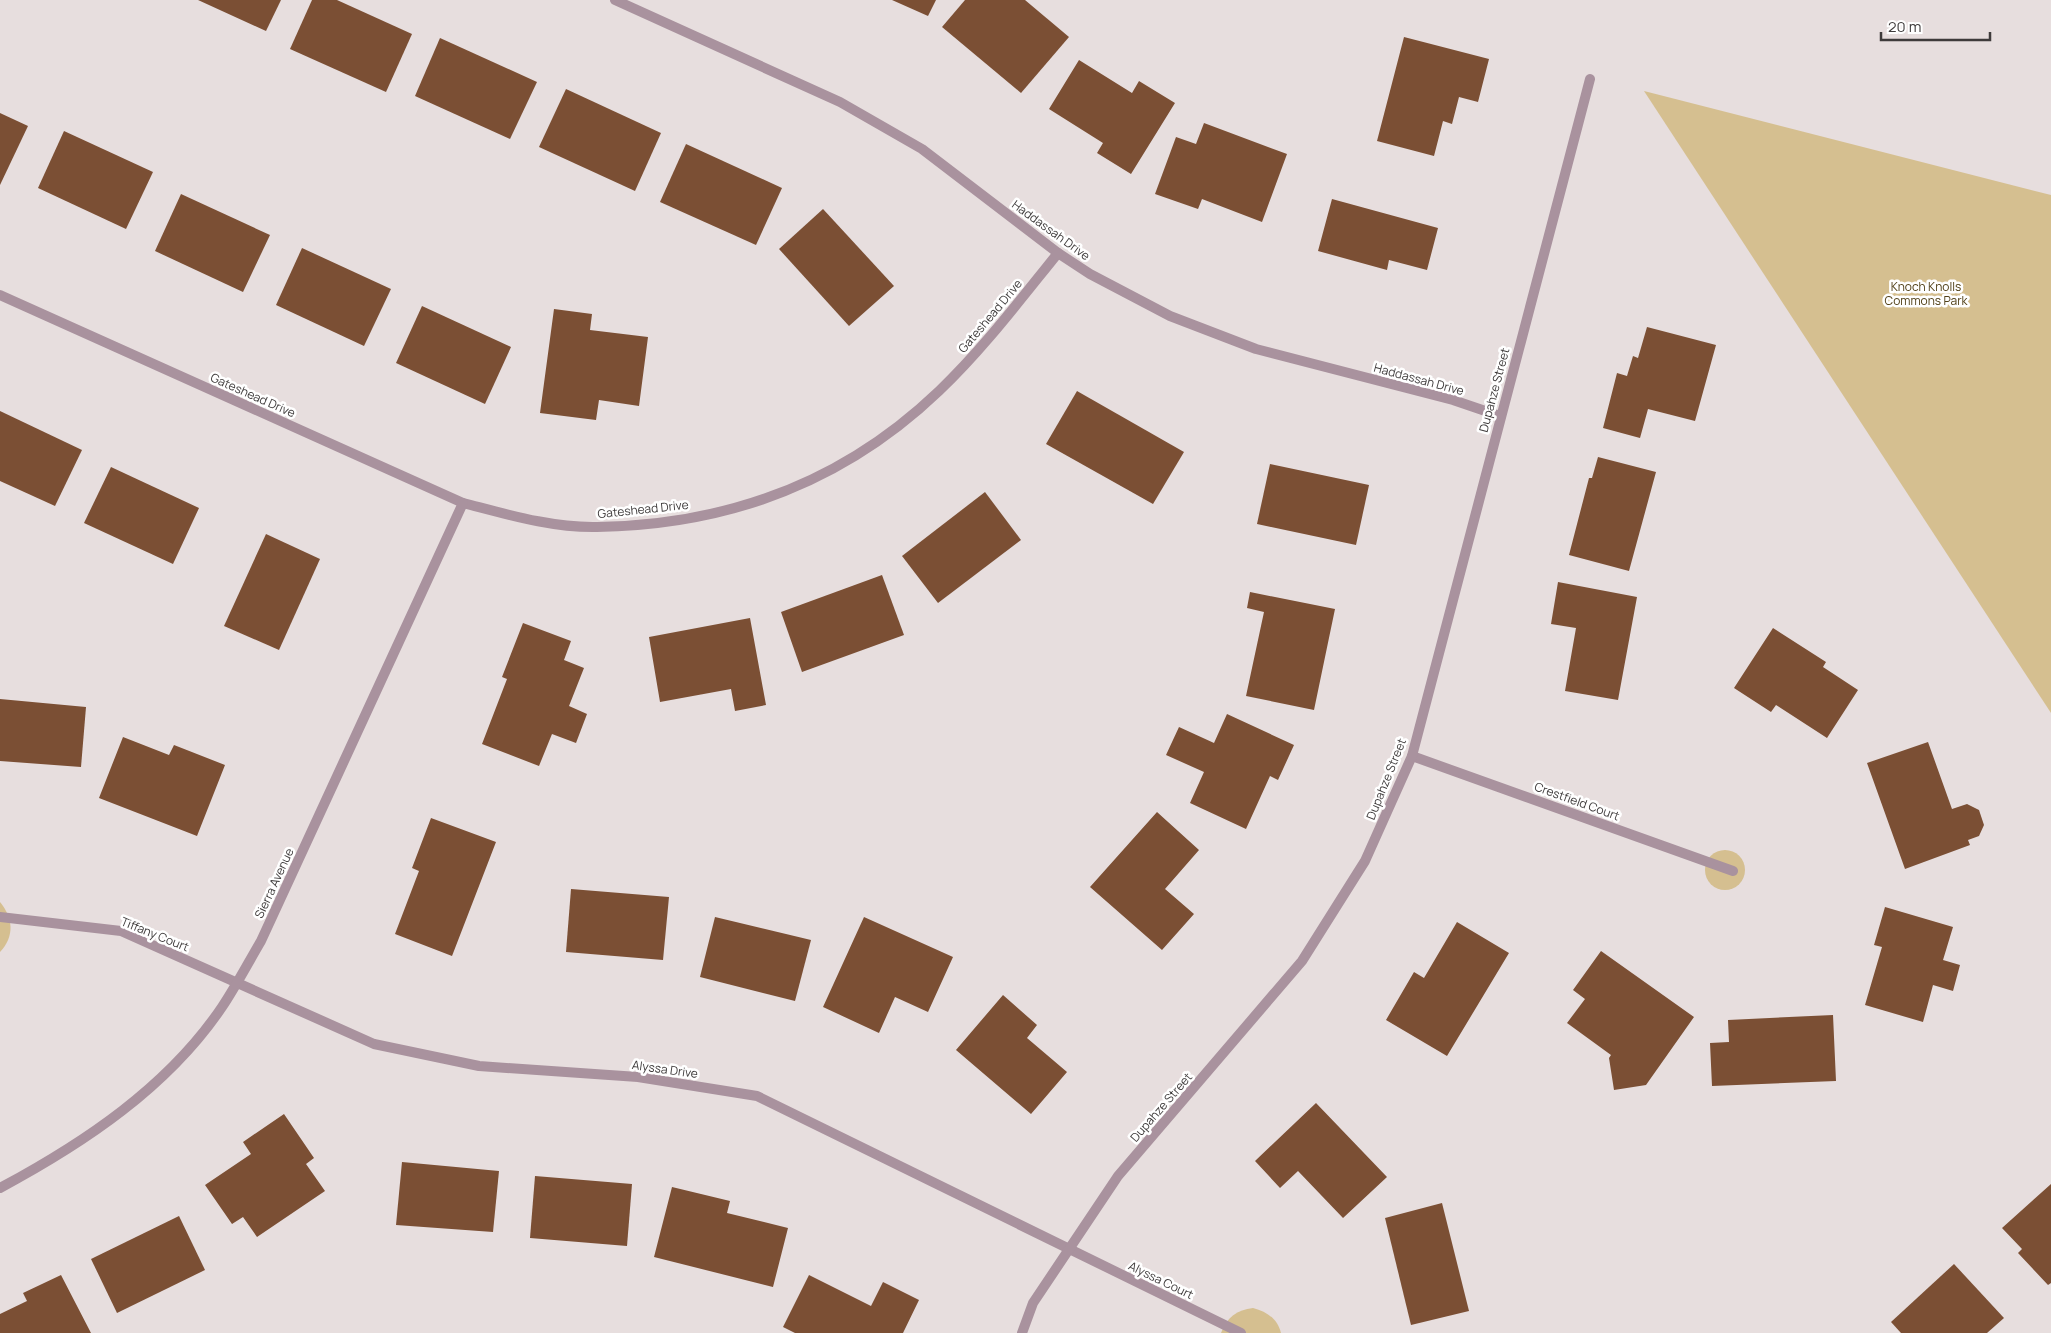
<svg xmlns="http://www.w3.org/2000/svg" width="2051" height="1333" font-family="Manrope,sans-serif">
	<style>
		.green { fill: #d5bf90 }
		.building { fill: #7b4f34 }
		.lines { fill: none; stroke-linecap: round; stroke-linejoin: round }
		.minor { stroke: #a9929e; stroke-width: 10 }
		.labels { text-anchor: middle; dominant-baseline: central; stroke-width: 5; stroke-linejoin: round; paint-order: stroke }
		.street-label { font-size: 12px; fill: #3e3b3b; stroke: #fff }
		.park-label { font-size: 12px; fill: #514018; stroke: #fff }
	</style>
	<rect width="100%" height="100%" fill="#e7dede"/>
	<g class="green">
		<path d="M1644,91L2051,195V713Z"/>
		<circle cx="1725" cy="870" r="20"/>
		<path d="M0,902C13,918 15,936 0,952Z"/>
		<path d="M1253,1308C1267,1312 1277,1318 1281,1333H1221C1227,1317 1237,1310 1253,1308Z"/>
	</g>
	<g class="building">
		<path d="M198,0H281L266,31Z"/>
		<path d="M312,0H337L412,34L386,92L290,49Z"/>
		<path d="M892,0H936L928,16Z"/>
		<path d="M965,0H1025L1069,37L1021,93L942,27Z"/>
		<path d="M1404,37L1489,59L1478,102L1459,97L1452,124L1443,121L1434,156L1377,141Z"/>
		<path d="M440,38L537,82L510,139L415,96Z"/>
		<path d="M1079,60L1132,93L1139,81L1175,103L1131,174L1097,153L1103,143L1049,109Z"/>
		<path d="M566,89L661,133L635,191L539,147Z"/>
		<path d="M0,113L28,126L0,185Z"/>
		<path d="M1204,123L1287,154L1262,222L1202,199L1198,209L1155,194L1176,137L1196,144Z"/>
		<path d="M64,131L153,172L126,229L38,188Z"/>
		<path d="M686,144L782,188L756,245L660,202Z"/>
		<path d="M181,194L270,235L243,292L155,251Z"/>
		<path d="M1332,199L1438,228L1427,270L1389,260L1387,270L1318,251Z"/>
		<path d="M823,209L894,286L849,326L779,249Z"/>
		<path d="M302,248L391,289L364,346L276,305Z"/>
		<path d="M422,306L511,347L485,404L396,363Z"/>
		<path d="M554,309L592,314L590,330L648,337L639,406L599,400L596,420L540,413Z"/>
		<path d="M1647,327L1716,345L1695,421L1648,409L1640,438L1603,428L1617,373L1627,376L1633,356L1638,358Z"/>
		<path d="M1077,391L1184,452L1153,504L1046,444Z"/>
		<path d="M0,411L82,450L55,506L0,481Z"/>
		<path d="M1598,457L1656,472L1629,571L1569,555L1589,478H1592Z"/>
		<path d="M1270,464L1369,485L1356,545L1257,524Z"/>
		<path d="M111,467L199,508L173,564L84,523Z"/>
		<path d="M985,492L1021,540L938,603L902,556Z"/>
		<path d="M266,534L320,559L279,650L224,626Z"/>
		<path d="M882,575L904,635L802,672L781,612Z"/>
		<path d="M1558,582L1637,597L1618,700L1565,691L1576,628L1551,624Z"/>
		<path d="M1250,592L1335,609L1314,710L1246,696L1264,612L1247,608Z"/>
		<path d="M750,618L766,705L735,711L731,689L660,702L649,637Z"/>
		<path d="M523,623L571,641L564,660L584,668L569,706L587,714L576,743L552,734L539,766L482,744L507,679L502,677Z"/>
		<path d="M1773,628L1826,662L1823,667L1858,690L1827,738L1776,705L1771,712L1734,688Z"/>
		<path d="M0,699L86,707L81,767L0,761Z"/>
		<path d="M1227,714L1294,745L1278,780L1270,776L1246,829L1190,803L1204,772L1166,755L1179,727L1214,743Z"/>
		<path d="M123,737L169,755L174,745L225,765L197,836L99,798Z"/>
		<path d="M1928,742L1952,809L1967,804L1979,810L1984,825L1979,836L1968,840L1970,845L1905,869L1867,763Z"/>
		<path d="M1157,812L1199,850L1165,889L1194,914L1162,950L1090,887Z"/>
		<path d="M431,818L496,842L452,956L395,934L419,871L412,868Z"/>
		<path d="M571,889L669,897L663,960L566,952Z"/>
		<path d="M1885,907L1953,927L1943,960L1960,965L1953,991L1933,985L1923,1022L1865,1005L1882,947L1874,945Z"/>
		<path d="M715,917L811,940L795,1001L700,977Z"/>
		<path d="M864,917L953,957L928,1012L895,997L879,1033L823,1007Z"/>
		<path d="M1457,922L1509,953L1447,1056L1386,1020L1414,972L1424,978Z"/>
		<path d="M1601,951L1694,1017L1646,1085L1614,1090L1609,1058L1611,1055L1567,1023L1585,999L1573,990Z"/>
		<path d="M1003,995L1037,1025L1027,1038L1067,1072L1031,1114L956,1050Z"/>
		<path d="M1833,1015L1836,1081L1712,1086L1710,1043L1729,1042L1728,1020Z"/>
		<path d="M1316,1103L1387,1177L1343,1218L1298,1171L1280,1188L1255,1161Z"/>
		<path d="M284,1114L314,1158L306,1164L325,1191L257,1237L243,1217L232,1224L205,1185L251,1154L243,1142Z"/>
		<path d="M402,1162L499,1171L493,1232L396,1225Z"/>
		<path d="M535,1176L632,1184L627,1246L530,1238Z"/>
		<path d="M2051,1184V1283L2048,1285L2018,1253L2022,1249L2002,1228Z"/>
		<path d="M672,1187L730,1201L727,1213L788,1228L773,1287L654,1257Z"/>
		<path d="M1442,1203L1469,1311L1411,1325L1385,1218Z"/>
		<path d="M179,1216L205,1270L117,1313L91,1259Z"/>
		<path d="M1954,1264L2004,1318L1987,1333H1901L1891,1322Z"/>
		<path d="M61,1275L91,1333H0V1314L27,1301L23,1293Z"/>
		<path d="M809,1275L871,1306L883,1282L919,1300L903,1333H795L783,1327Z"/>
	</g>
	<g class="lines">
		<g class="minor">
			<path d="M615,0L840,102L922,149L1058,253L1090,274L1170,316L1256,349L1453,400L1500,416"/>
			<path d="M0,295L463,503C506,514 552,528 597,527C728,525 844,482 939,391C983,349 1020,300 1058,253"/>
			<path d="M1412,756L1733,871"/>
			<path d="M0,917L121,931L374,1044L479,1066L638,1077L757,1096L1241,1333"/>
			<path d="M0,1188C84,1143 168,1087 222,1007C236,986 248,963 261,941L463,503"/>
			<path d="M1022,1333L1033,1303L1118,1176L1302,961L1365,861L1412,756L1590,79"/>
		</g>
	</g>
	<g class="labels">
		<g class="street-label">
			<text transform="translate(1051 230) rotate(36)">Haddassah Drive</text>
			<text transform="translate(990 316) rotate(-50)">Gateshead Drive</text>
			<text transform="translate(1419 379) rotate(15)">Haddassah Drive</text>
			<text transform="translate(1494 390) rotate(-75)">Dupahze Street</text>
			<text transform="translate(253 395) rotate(24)">Gateshead Drive</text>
			<text transform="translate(643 509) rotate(-6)">Gateshead Drive</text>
			<text transform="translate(1386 779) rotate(-68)">Dupahze Street</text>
			<text transform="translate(1577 801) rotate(20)">Crestfield Court</text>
			<text transform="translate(274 883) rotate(-65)">Sierra Avenue</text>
			<text transform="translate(155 934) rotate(22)">Tiffany Court</text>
			<text transform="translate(665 1069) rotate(8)">Alyssa Drive</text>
			<text transform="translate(1161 1107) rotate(-49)">Dupahze Street</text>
			<text transform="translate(1161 1280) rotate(26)">Alyssa Court</text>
		</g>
		<g class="park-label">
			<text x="1926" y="286">Knoch Knolls<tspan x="1926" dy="14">Commons Park</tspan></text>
		</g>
	</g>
	<path d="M1881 32v8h109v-8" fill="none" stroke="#3e3b3b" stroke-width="2.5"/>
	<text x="1888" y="32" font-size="15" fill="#3e3b3b" stroke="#ffffff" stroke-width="4" paint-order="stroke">20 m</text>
</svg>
